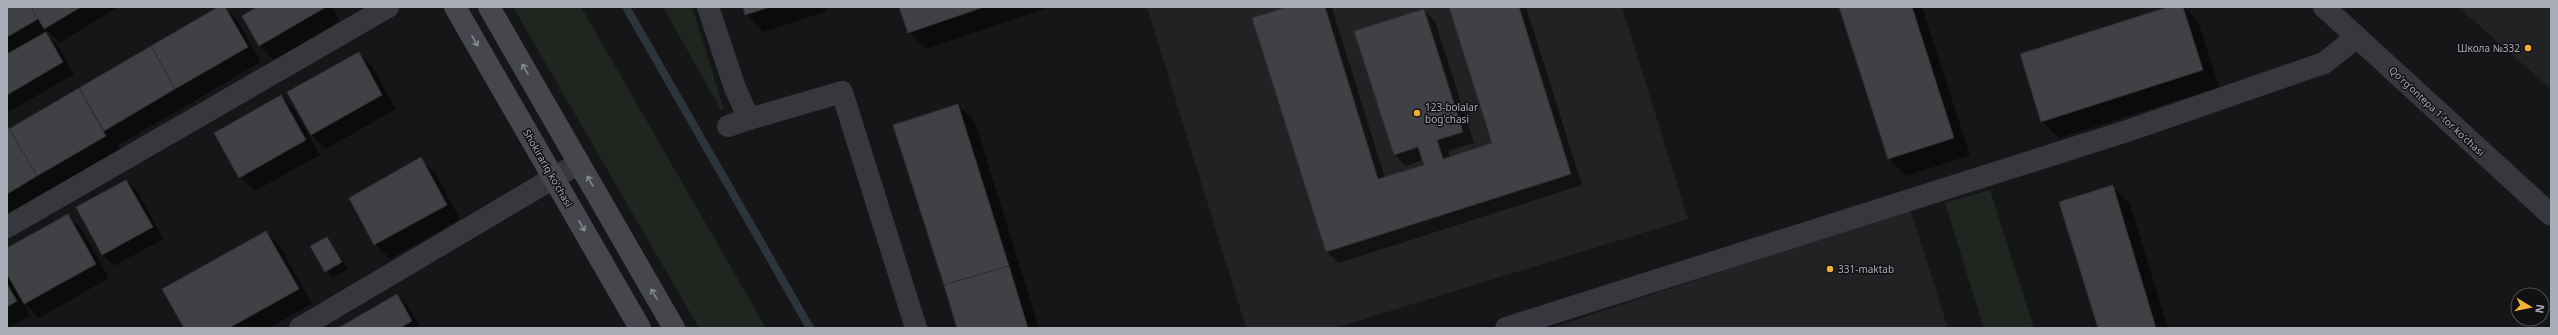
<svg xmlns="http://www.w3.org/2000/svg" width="2558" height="335" font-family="'Noto Sans',sans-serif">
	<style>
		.built { fill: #222225 }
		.green { fill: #1e261f }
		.shadow { fill: #0007 }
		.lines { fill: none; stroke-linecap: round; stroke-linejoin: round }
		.stream { stroke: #2c353c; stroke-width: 8 }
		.building { fill: #404145; stroke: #303034 }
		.minor { stroke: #37383d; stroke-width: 22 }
		.tertiary { stroke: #37383d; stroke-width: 22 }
		.secondary { stroke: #45474d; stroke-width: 22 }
		.oneway { stroke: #858993 }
		.poi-dot { fill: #f2b134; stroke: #111113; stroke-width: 1.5 }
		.labels { text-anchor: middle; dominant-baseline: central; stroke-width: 3; stroke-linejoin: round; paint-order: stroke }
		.poi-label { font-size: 10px; fill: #a8adb8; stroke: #111113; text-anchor: start }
		.street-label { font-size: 10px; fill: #a8adb8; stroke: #111113 }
	</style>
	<rect width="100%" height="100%" fill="#161618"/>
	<g class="built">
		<path d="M1147,7H1622L1688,219L1335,328H1246Z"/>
		<path d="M2458,7H2551V89Z"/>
		<path d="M1910,209L1948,328H1551Z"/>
	</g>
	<g class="green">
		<path d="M513,7H581L766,328H699Z"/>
		<path d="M663,7H692L724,109L721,110Z"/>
		<path d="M1990,190L2034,328H1984L1945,203Z"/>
	</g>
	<g class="shadow">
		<path d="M7,7H118L59,43L48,31L45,33L57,44L74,74L7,113Z"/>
		<path d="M220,7H224L237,20L261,62L117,146L120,150L7,216V125L11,129Z"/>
		<path d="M259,7H332L340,21L274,60L260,45Z"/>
		<path d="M744,7H826L827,11L763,32L746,14Z"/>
		<path d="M900,7H1050L926,49L909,32Z"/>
		<path d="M1289,7L1332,8L1385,178L1425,165L1423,160L1406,166L1394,154L1424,10L1435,21L1474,143L1448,151L1450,158L1493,144L1450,7H1526L1582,185L1339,263L1327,252L1254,18Z"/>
		<path d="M1839,7H1922L1970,155L1906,176L1889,159Z"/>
		<path d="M2172,7H2184L2198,21L2219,87L2059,138L2042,121Z"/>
		<path d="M359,53L373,68L396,109L326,149L311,135Z"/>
		<path d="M281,96L295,111L320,155L255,191L240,177Z"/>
		<path d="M958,105L975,122L1039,328H958Z"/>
		<path d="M420,159L435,173L460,219L390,259L375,244L350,198Z"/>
		<path d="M126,181L138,192L163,239L114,266L103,255L78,208Z"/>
		<path d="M2112,186L2130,204L2168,328H2099Z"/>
		<path d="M68,215L82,230L109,278L39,318L23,301L30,316L7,328V249Z"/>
		<path d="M266,232L280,246L312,304L269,328H185Z"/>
		<path d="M327,238L348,269L332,278L312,247Z"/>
		<path d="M396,295L408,306L420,328H340Z"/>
	</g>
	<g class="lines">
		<path class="stream" d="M626,7L810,328"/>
	</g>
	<g class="building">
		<path d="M7,7H31L38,19L7,37Z"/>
		<path d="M31,7H81L44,29Z"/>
		<path d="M218,7H225L248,47L175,89L151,46Z"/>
		<path d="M257,7H326L259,46L242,16Z"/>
		<path d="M743,7H770L745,15Z"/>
		<path d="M899,7H984L908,33Z"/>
		<path d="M1286,7H1325L1378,179L1424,165L1418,147L1394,155L1354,31L1424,9L1463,132L1437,140L1443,159L1492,143L1449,7H1519L1571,174L1326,252L1252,18Z"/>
		<path d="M1839,7H1912L1954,138L1888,159Z"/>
		<path d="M2168,7H2183L2203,70L2041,122L2020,54Z"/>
		<path d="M46,32L63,62L7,95V54Z"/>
		<path d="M151,46L175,89L104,131L79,88Z"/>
		<path d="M359,52L382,95L311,135L287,92Z"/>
		<path d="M79,88L106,136L37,176L9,129Z"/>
		<path d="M281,95L306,140L239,178L214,133Z"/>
		<path d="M958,104L1009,266L944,285L893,125Z"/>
		<path d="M7,125L37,176L7,194Z"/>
		<path d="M421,157L447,205L374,245L349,198Z"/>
		<path d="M126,180L153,227L102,255L76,207Z"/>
		<path d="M2113,185L2156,328H2098L2059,202Z"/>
		<path d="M68,214L96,264L24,304L7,274V248Z"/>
		<path d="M266,231L299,289L229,328H184L162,289Z"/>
		<path d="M327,237L342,262L325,272L310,246Z"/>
		<path d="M1009,266L1028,328H957L944,285Z"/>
		<path d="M7,284L17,301L7,307Z"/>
		<path d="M397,294L412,321L400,328H338Z"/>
	</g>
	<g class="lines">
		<g class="minor">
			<path d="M708,7L735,88L749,119L842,92L916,328"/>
			<path d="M728,126L749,119"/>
			<path d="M7,227L388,7"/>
			<path d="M300,328L579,163"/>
			<path d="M1506,328L2127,131L2324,63L2357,37"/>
		</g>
		<path class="tertiary" d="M2324,7L2551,215"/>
		<g class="secondary">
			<path d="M455,7L640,328"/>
			<path d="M489,7L674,328"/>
		</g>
	</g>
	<defs><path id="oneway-shaft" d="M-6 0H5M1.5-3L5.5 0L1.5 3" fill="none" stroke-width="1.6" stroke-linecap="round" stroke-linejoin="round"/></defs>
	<g class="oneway">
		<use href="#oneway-shaft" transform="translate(475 41) rotate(60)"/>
		<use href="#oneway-shaft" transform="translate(525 69) rotate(-120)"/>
		<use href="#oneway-shaft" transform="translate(590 181) rotate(-120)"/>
		<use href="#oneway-shaft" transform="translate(582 226) rotate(60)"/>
		<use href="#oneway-shaft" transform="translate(654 294) rotate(-120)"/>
	</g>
	<g class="poi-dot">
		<circle cx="2528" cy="48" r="4"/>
		<circle cx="1417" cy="113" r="4"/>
		<circle cx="1830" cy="269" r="4"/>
	</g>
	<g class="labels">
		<g class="poi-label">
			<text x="2520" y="48" text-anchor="end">Школа №332</text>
			<text x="1425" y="107">123-bolalar<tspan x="1425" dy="12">bog'chasi</tspan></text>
			<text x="1838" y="269">331-maktab</text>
		</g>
		<g class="street-label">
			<text transform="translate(2437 111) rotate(43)">Qoʻrgʻontepa 1-tor koʻchasi</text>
			<text transform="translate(548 168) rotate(60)">Shokirariq ko'chasi</text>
		</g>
	</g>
	<rect width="2558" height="335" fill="none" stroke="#a8adb8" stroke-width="16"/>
	<g transform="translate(2530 307) rotate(100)"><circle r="19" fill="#111113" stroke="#4d4f55"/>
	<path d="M0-3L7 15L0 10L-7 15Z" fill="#f2b134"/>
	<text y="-6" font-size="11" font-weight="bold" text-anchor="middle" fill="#a8adb8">N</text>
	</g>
</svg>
